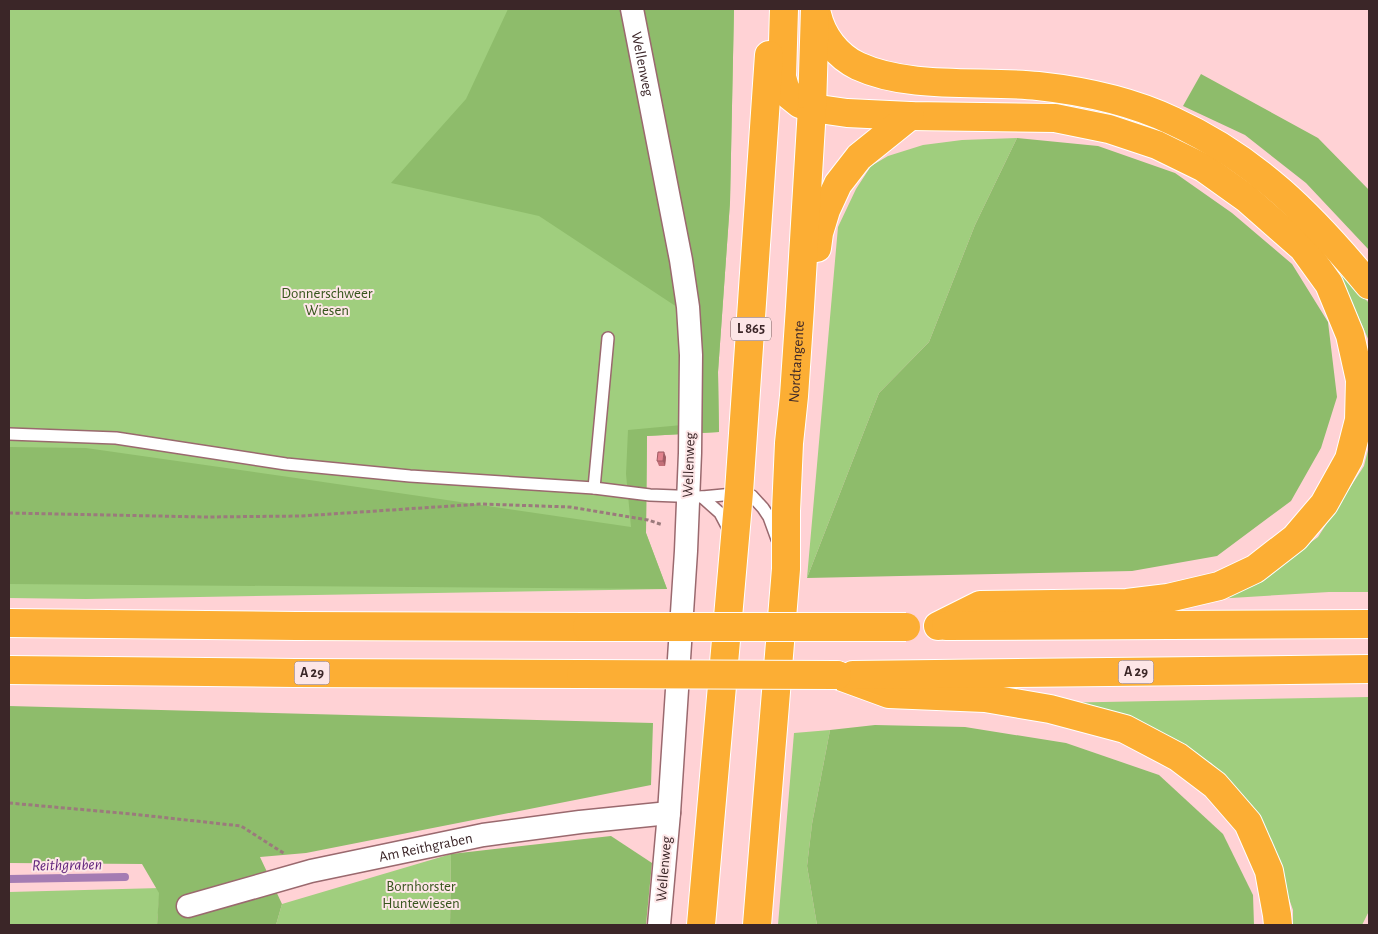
<svg xmlns="http://www.w3.org/2000/svg" width="1378" height="934" font-family="'Alegreya Sans',sans-serif">
	<style>
		.green { fill: #a0ce7e }
		.forest { fill: #8ebc6b }
		.lines { fill: none; stroke-linecap: round; stroke-linejoin: round }
		.stream { stroke: #a57cb3; stroke-width: 8 }
		.lane-casing { stroke: #9a696e; stroke-width: 14 }
		.street-casing { stroke: #9a696e; stroke-width: 25 }
		.highway-casing { stroke: #fff; stroke-width: 30 }
		.path { stroke: #9b7a7c; stroke-width: 3; stroke-dasharray: 4 2.5; stroke-linecap: butt }
		.lane { stroke: #fff; stroke-width: 11 }
		.street { stroke: #fff; stroke-width: 22 }
		.highway { stroke: #fcae34; stroke-width: 28 }
		.highway-bridge-casing { stroke: #fff; stroke-width: 30; stroke-linecap: butt }
		.highway-bridge { stroke: #fcae34; stroke-width: 28 }
		.wall { fill: #c26f78 }
		.shaded-wall { fill: #9e5a62 }
		.building { fill: #e1818c; stroke: #9e5a62 }
		.labels { text-anchor: middle; dominant-baseline: central; stroke-width: 4; stroke-linejoin: round; paint-order: stroke }
		.shield { fill: #fde6e7; stroke: #756061; stroke-width: 1 }
		.shield-label { font-size: 14px; font-weight: bold; fill: #3b2628 }
		.street-label { font-size: 15px; fill: #3b2628; stroke: #fde6e7 }
		.park-label { font-size: 15px; fill: #37551d; stroke: #fde6e7 }
		.water-label { font-size: 16px; font-style: italic; fill: #5f227c; stroke: #fde6e7 }
	</style>
	<rect width="100%" height="100%" fill="#ffd2d5"/>
	<g class="green">
		<path d="M9,9H734L730,202L718,372L719,432L647,436L646,533L667,589L86,599L9,598Z"/>
		<path d="M1017,138L975,225L929,342L879,393L807,578L838,227L856,189L871,166L888,156L923,145L962,140Z"/>
		<path d="M1338,270L1369,303V341Z"/>
		<path d="M1369,446V592H1329L1215,599L1259,581L1318,537L1364,466Z"/>
		<path d="M1369,697V911L1362,925H1293V910L1261,819L1211,763L1135,726L1051,703Z"/>
		<path d="M830,730L812,824L807,866L817,925H778L794,733Z"/>
		<path d="M451,854L450,925H276L282,904Z"/>
		<path d="M160,888L157,925H9V892Z"/>
	</g>
	<g class="forest">
		<path d="M508,9H734L730,202L718,372L719,432L647,436L646,533L667,589L9,584V447L86,448L282,476L631,527L626,474L628,430L682,425L680,309L539,216L391,183L466,99Z"/>
		<path d="M1201,74L1318,138L1369,190V250L1306,183L1245,135L1183,106Z"/>
		<path d="M1017,138L1098,146L1175,173L1232,213L1292,264L1328,322L1337,397L1321,448L1291,501L1217,556L1132,571L807,578L879,393L929,342L975,225Z"/>
		<path d="M9,706L653,723L651,785L306,853L260,857L282,904L276,925H157L159,893L142,864L9,863Z"/>
		<path d="M875,725L965,727L1066,743L1159,775L1223,834L1253,895L1254,925H817L807,866L812,824L830,730Z"/>
		<path d="M611,836L652,863L646,925H450L451,854Z"/>
	</g>
	<g class="lines">
		<path class="stream" d="M9,879L125,877"/>
		<defs>
			<g id="lane">
				<path d="M9,434L116,438L286,464L410,476L594,488L650,495L702,497L744,493L752,496L763,508L769,517L777,539"/>
				<path d="M594,488L608,338"/>
				<path d="M702,497L720,513L730,532"/>
			</g>
			<g id="street">
				<path id="s1" d="M632,9L681,260L688,307L691,355L690,453L686,551L669,813L659,925"/>
				<path id="s2" d="M188,906L311,871L483,835L580,822L669,813"/>
			</g>
			<g id="highway">
				<path d="M784,9L782,77L785,88L790,96L800,104L812,108L847,113L910,116L1055,118L1109,129L1157,145L1204,168L1246,198L1303,248L1329,284L1350,335L1360,380L1359,420L1349,459L1324,504L1295,538L1255,569L1219,586L1168,598L1127,603L980,605L938,626"/>
				<path d="M817,14C822,36 837,56 858,66C910,90 982,80 1038,86C1084,91 1131,101 1173,121C1256,159 1312,216 1369,285"/>
				<path d="M817,248L819,233L826,210L838,184L859,157L910,116"/>
				<path d="M9,623L296,626L587,627"/>
				<path d="M946,626L1369,624"/>
				<path d="M9,670L295,673L581,674"/>
				<path d="M837,675L889,694L985,698L1050,709L1125,729L1178,757L1215,785L1248,823L1269,871L1277,915L1278,925"/>
				<path d="M853,675L1369,669"/>
				<path d="M701,925L739,492L769,55"/>
				<path id="s3" d="M757,925L786,569V511L789,443L794,396L800,307L812,108L815,9"/>
			</g>
		</defs>
		<use href="#lane" class="lane-casing"/>
		<use href="#street" class="street-casing"/>
		<use href="#highway" class="highway-casing"/>
		<g class="path">
			<path d="M9,513L206,517L301,516L481,504L570,507L648,520L663,525"/>
			<path d="M9,803L132,814L241,826L285,854"/>
		</g>
		<use href="#lane" class="lane"/>
		<use href="#street" class="street"/>
		<use href="#highway" class="highway"/>
		<defs>
			<g id="highway-bridge">
				<path d="M587,627H906"/>
				<path d="M581,674L837,675"/>
			</g>
		</defs>
		<use href="#highway-bridge" class="highway-bridge-casing"/>
		<use href="#highway-bridge" class="highway-bridge"/>
	</g>
	<path class="wall" d="M666,457L665,466H659L657,461Z"/>
	<path class="shaded-wall" d="M664,452L666,457L665,466L663,461Z"/>
	<path class="building" d="M658,452H664L663,461H657Z"/>
	<g class="labels">
		<g class="shield">
			<rect x="731" y="317.5" width="40" height="23" rx="4"/>
			<rect x="1118.5" y="660.5" width="35" height="23" rx="4"/>
			<rect x="294.5" y="661.5" width="35" height="23" rx="4"/>
		</g>
		<g class="shield-label">
			<text x="751" y="329">L 865</text>
			<text x="1136" y="672">A 29</text>
			<text x="312" y="673">A 29</text>
		</g>
		<g class="street-label">
			<text stroke="none"><textPath href="#s1" startOffset="56">Wellenweg</textPath></text>
			<text stroke="none"><textPath href="#s3" startOffset="565">Nordtangente</textPath></text>
			<text transform="translate(689 465) rotate(-88)">Wellenweg</text>
			<text stroke="none"><textPath href="#s2" startOffset="245">Am Reithgraben</textPath></text>
			<text transform="translate(664 869) rotate(-85)">Wellenweg</text>
		</g>
		<g class="park-label">
			<text x="327" y="293">Donnerschweer<tspan x="327" dy="17">Wiesen</tspan></text>
			<text x="421" y="886">Bornhorster<tspan x="421" dy="17">Huntewiesen</tspan></text>
		</g>
		<g class="water-label">
			<text transform="translate(67 865) rotate(-1)">Reithgraben</text>
		</g>
	</g>
	<rect width="1378" height="934" fill="none" stroke="#3b2628" stroke-width="20"/>
</svg>
